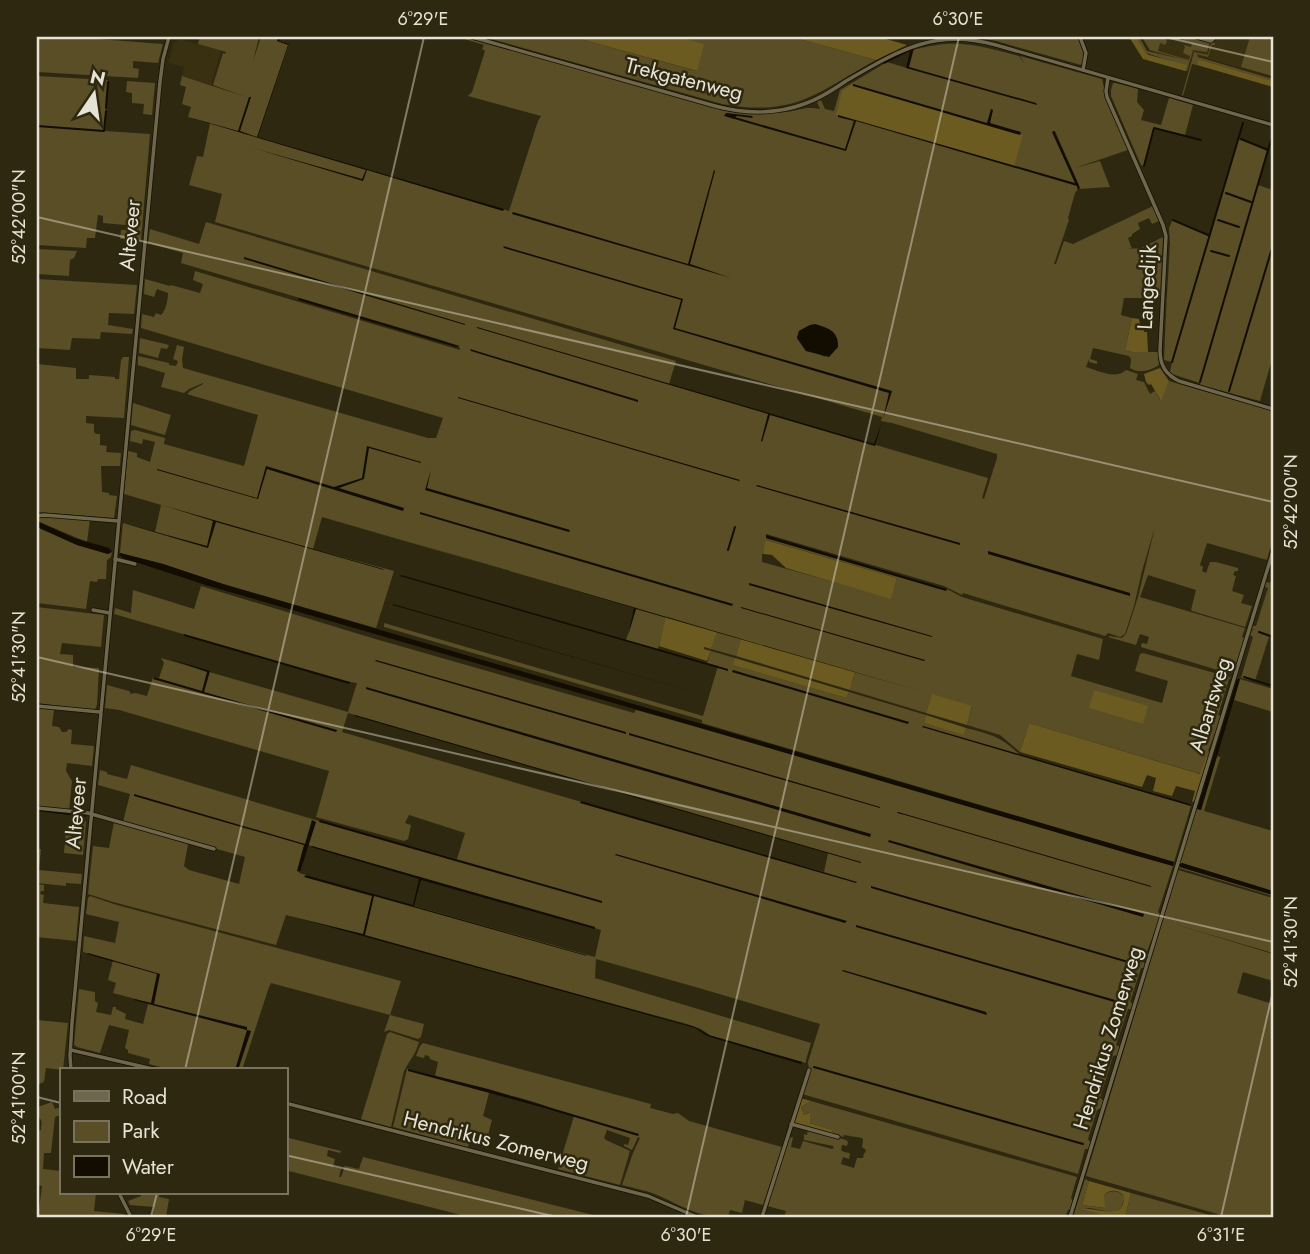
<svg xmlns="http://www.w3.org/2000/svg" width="1310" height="1254" font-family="Jost,sans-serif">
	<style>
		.built { fill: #393011 }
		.green { fill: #594e25; fill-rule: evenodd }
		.forest { fill: #6b5b20 }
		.water { fill: #120d00 }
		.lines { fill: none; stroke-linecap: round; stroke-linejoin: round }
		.stream { stroke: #120d00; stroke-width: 2 }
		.minor-casing { stroke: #161000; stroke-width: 5 }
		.minor { stroke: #6e674d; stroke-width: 3.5 }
		.ticks { fill: none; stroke: #e6e2d4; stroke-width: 2; stroke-opacity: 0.45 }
		.labels { text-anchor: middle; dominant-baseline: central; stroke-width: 5; stroke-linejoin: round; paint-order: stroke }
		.street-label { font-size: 21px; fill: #e6e2d4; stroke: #2e2810 }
		.neatline { fill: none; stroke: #e6e2d4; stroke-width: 2.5 }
		.ticks-label { font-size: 18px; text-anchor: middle; fill: #e6e2d4 }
	</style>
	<rect width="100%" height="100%" fill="#2e2810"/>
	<g class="built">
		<path d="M1141,37H1273V77L1199,56L1186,62L1150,51Z"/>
		<path d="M180,39L221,51L211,85L182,76L184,67L168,63L174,43Z"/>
	</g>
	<g class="green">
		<path d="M37,37H72L163,44L158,63L133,61V68L139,69L138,78L37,72Z"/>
		<path d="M200,37H259L253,61L261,37H278V41L289,44L258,137L509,211L538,121L541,116L468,96L472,92L485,51L482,49L484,45L458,37H468L733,112C751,114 768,114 786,112C801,110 804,106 820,109L817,102L821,100L825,109L834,111L840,90L887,62L907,68L913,50C957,38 977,45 1019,56L1025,65L1020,56L1102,79L1108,105L1128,150L1075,168L1100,161L1110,187L1079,189V185L1055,131H1053L1078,189L1075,193L1068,218L1069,220L1054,264H1056L1064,241L1073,244L1153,206L1159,221L1152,224L1149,218L1138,223L1140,229L1132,234V236L1128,238L1132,249H1127L1141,248L1163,237L1160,298H1124L1121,315L1132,318L1125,350L1132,352H1158L1159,365C1150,371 1139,374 1130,368L1131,359L1129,356L1093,348L1090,359L1097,361V364L1089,362V359L1086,367C1099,371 1116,380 1126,370L1138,374L1136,380L1144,382L1150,394L1155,391L1160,400L1169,381L1273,411V538L1267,560L1207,543L1200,565L1203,567L1202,571L1206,573L1210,562H1216L1238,568V571H1235L1233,575L1236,576L1232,591L1244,595L1241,603L1252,606L1245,627L1192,611L1191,610L1196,590L1148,575L1140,597L1245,628L1242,637L1246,639L1238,663L1234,664L1231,674L1141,647L1142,643L1147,644L1149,637L1140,634L1136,645L1108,637L1109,636L1122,638L1126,634L1138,597L1155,527L1142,571L1134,606L1125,634L1120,637L1108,633L1105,636L963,593L962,595L944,586L766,534V538L945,590L947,589L962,597L1103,639L1099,660L1077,654L1071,676L1162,703L1168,681L1135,671L1140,654L1143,653L1229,677L1231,678L1229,679L1218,715L1222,716L1208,751L1211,752L1209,757L1206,756L1201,774L1029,723L1020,752L1000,735L967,725L972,707L932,695L926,713L850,690L855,672L741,639L736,656L711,649L716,631L667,617L658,649L626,640L636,608L322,517L313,549L394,571L376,628L223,584L163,564L120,553L123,523L155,532L161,505L124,494L128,451L137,453V457L150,462L155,442L143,439L142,444L130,441L131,431L135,430L165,438L164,444L244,466L258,415L187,394L190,391L203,384V383L189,389L184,393L161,387L165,373L138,365V356L169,363V365L176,366L178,361L173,359L177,345L184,347L182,359L183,368L428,438H436L443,418L141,328L142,314L154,317L156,313L161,315C166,310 168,300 168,293L157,289L154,297L144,294L145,279L170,286L171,285L200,293L203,284L193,280L195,271L460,350L459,346L438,339L181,263L183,253L148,243L150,229L199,244L206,222L676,361L669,384L988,478L982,498L984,499L997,458V454L892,423L881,421L882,417L215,222L222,194L189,185L197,156L203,157L210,123L188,117L191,107L182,104L186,87L180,85L182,76L246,97L213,85L223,53L225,54L226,52L198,44ZM852,86L1022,135L1013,166L837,115ZM810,325L825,357L818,353L806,351L797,338L799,331ZM767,540L897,578L891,598L762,562V554H764V546Z"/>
		<path d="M484,37H573L696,71L678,37H792L876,60C816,93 796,117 722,104Z"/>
		<path d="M974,37H1078C1082,46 1087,56 1081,65L996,41Z"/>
		<path d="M1136,37H1139L1147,51L1186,60L1150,50L1142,37H1163L1167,41L1165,45L1160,43L1158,51L1189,60L1190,56L1183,53L1185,47L1184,46V45L1191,47L1192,44L1190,42L1183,41L1184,37H1191L1210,42L1207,52L1193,50L1187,71H1185L1186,66L1146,53Z"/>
		<path d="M1250,37H1273V76L1241,67Z"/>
		<path d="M1215,42V45H1212L1208,57L1197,54L1198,57L1273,79V81L1201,60L1197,65L1192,64L1183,96L1182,95L1194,52L1208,55L1211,43H1214Z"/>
		<path d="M37,76L108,80L105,131L150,134L141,240L120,239L121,230H126V225L103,223V216L98,215L95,238H87L86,248L37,245Z"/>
		<path d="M127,81L155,83L152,115L143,114L144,104L132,103V93L126,92Z"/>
		<path d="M1113,83H1116L1138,89L1137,102L1144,110L1141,120L1161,125L1169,98L1193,105L1185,135L1155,128L1144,166L1141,165L1111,96V90Z"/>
		<path d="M1238,139L1268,150L1258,185L1273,190V356L1260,401L1200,385V383L1172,374L1170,372L1172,362L1164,360L1166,312L1170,244L1169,228L1173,219L1210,235Z"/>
		<path d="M37,249L77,251L74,258L70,260L69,276L37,274Z"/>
		<path d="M37,279L137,285L134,314L109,313L108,325L133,329L132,334L101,332L100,339L72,338L70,350L37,348Z"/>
		<path d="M140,338L169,345L167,349L161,348L158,358L139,353Z"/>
		<path d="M37,351H38L37,364L76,368V379H89V375L115,377V379H119L121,360L123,357H129L124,418L86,416V423L94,424V432L96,434H100V445L107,446L106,452L121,453L120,466H101L102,492L109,493V495L117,496L114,518L37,512Z"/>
		<path d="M133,403L171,415L165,435L131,425Z"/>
		<path d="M39,516L90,519L87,542L37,521V517Z"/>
		<path d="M37,527L77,545L108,554L112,552L111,557L107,560L106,579H98L97,582L90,581L86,609L37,603Z"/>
		<path d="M1273,572V638L1269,637L1255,681L1241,678L1253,637L1250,635L1252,630L1255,629H1252L1253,626H1256L1268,588L1265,587L1266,582L1270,583Z"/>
		<path d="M201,586L372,638L634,713L636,710L695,726L1173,866L1158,912L1161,915L1143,962L1146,964L1144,968H1141L1130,1002L1133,1004L1131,1009H1128L1116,1045L1120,1047L1118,1055L1113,1056L1100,1098L1104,1101L1101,1108L1097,1110L1088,1139L1091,1143L1089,1149H1085L1078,1174L802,1094L809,1071L808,1062L820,1024L699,988L596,959V958L595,978L811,1043L806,1060V1063L711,1036L701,1029L687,1024L286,915L276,945L113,902L88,894L93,846L109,848L114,822L188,844L184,866L189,870L239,884L245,857L123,822L130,794L98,785L100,770L107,772V774L127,779L131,765L319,821L457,859L465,833L409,815L405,823L411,825L408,839L404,841L316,817L329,771L119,710L105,708L107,685L129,691L131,694L135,693L147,696L153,677L159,678L164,663L161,658L348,712L357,683L344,681L114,614L115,608L131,613L133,590L194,609ZM348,713L828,853L824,872L763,855L342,732ZM308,845L601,930L595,957L299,873Z"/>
		<path d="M37,607L104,615L101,647L62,643L60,654L73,655V667L99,668L97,704L96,708L93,710L37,703Z"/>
		<path d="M384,623L703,716L718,666L707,663L711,651L735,658L734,665L846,698L849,692L926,715L924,723L964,734L966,728C990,734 1002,737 1020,755L1191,806L1174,862L702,723V720L384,627Z"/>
		<path d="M1240,679L1273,689V712L1234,700Z"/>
		<path d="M37,708L54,709L52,726L59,727L62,732H66L69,729L72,730L71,744L94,746L92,766L67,763L66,771L72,781L69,811L37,808Z"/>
		<path d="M1217,756L1222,758H1220L1204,811L1273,831V891L1182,863L1179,865L1180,867L1273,895V896L1179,868L1178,865L1195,811L1197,809L1201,810Z"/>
		<path d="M75,820L86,821L83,855L64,853L66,828Z"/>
		<path d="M37,849H41L39,870L82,874L81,884L66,883V886L37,883Z"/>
		<path d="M1178,870L1273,898V953L1174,924L1273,954V981L1243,972L1237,993L1273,1004V1217H1228L1086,1176Z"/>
		<path d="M37,884L44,885V891H41L40,894L44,895L43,903L79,907L76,941L37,937Z"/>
		<path d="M90,896L117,905L401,981L390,1015L424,1024L421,1037L418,1039L389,1030L384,1032L390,1015L271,983L269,987L242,1070H173L149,1064L150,1059L128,1053V1050L125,1048L129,1030L109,1025L100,1053L77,1047L74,1045L79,989L95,992V1001L98,1003L96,1012L111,1015L113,1007H116V1009L126,1014L125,1019L143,1024L148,1004L247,1030L237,1026L113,993L116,983L108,980L113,960L83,952L84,936L115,943L119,922L86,914L88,898Z"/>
		<path d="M37,1020L68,1023L63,1070L46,1068L44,1082L37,1085L39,1090L37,1091Z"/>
		<path d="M390,1032L419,1042C415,1056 410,1059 404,1071L391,1127L361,1119L387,1034Z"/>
		<path d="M423,1043L651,1104L650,1108L673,1114L678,1113L689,1121L782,1147L763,1205L745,1200L742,1213L730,1210L728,1217C695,1217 683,1206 655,1194C644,1190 633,1188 622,1185L633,1153L640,1138L638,1137L632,1150L624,1146V1144L628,1145L630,1138L607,1130L604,1138L606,1140L630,1151L620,1185L558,1169L574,1116C547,1107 518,1094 489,1093L483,1116L492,1120L486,1143L481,1142L482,1137L471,1134L468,1147L393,1127L407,1069L435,1076L438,1062L430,1059L429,1056L425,1055L424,1058L416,1056L420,1046Z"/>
		<path d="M811,1101L1077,1177L1071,1198L1073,1201L1071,1209L1068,1210L1065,1217H784L786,1211L767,1206L788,1138L793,1137L791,1147L800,1149L803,1141L832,1149L834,1148L833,1146L804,1140V1134L807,1135L808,1129L846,1140L848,1142L847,1146L842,1145L841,1150L844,1152L850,1153L849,1159L843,1157L841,1164L854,1168L857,1158H863L864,1153H865L866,1150L862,1147L863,1140L862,1138L844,1135L843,1137L834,1135L832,1130L810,1123L809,1112L804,1115L801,1107Z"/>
		<path d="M52,1102L55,1109L61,1107V1115L55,1117L51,1153H44L43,1169L61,1171V1193H96L94,1211L124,1214L126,1217H38L42,1186L37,1185V1131L41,1130C41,1123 44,1121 37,1116V1110L38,1109V1107Z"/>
		<path d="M285,1137L341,1151L340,1153L328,1150L327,1156L335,1159L333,1167L341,1169L339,1177H341L345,1166L359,1169L363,1157L601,1217H461V1215L285,1170Z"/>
		<path d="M1085,1179L1089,1181L1082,1205L1104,1208V1195C1111,1189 1118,1191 1124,1195L1125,1197L1121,1208L1113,1213L1090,1208L1083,1209L1108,1217H1073Z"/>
		<path d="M141,1193L155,1195L156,1193H160L159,1197L169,1199L166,1217H136L135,1216H153L154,1207L130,1205L128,1201L141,1196Z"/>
		<path d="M1131,1193L1217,1217H1125Z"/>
	</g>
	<g class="forest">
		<path d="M573,37H678L704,44L697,71Z"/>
		<path d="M792,37H879L907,45L876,60Z"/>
		<path d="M1129,37H1136L1146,53L1149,55L1187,65L1185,71L1143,59Z"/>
		<path d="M1201,60L1273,81V87L1197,65L1198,61Z"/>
		<path d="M851,85L1023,135L1014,166L836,115L842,91Z"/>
		<path d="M1132,318L1139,319L1141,328L1144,327V332H1147L1148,352H1132L1125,350Z"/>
		<path d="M1160,368L1169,381L1161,401L1151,384L1149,385L1146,382L1144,374Z"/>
		<path d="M766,540L897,578L891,599L786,568L772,555L764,554V546Z"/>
		<path d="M666,617L717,631L711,649L704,647V649L711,651L707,661L659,646Z"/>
		<path d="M741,638L855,672L850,690L736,656Z"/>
		<path d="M735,658L849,692L846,698L733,665Z"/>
		<path d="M1094,690L1148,706L1143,724L1089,708Z"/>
		<path d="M932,694L972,706L967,725L926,713Z"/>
		<path d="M926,715L966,728L964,735L924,723Z"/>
		<path d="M1029,723L1200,774L1206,756L1209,757L1196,801L1192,802L1195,791L1176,786L1172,796L1153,791L1156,778L1147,775L1142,787L1020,752Z"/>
		<path d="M800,1098L811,1101L801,1107L804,1115L810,1112V1123L832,1130L834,1135L793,1123Z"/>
		<path d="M1089,1181L1131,1193L1125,1217H1108L1082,1209C1098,1207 1125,1223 1124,1195C1118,1190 1110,1189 1104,1195L1105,1208L1082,1205Z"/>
	</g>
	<g class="water">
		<path d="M278,37H280L279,41L289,44L258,137L504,209L503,211L367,170L363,181L253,148L362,179L366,170L188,117L238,131L249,97H251L240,131L257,137L288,45L277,41Z"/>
		<path d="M914,48L909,67L1036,103L1037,105L906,68L910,51L884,64V62Z"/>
		<path d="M853,84L987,123L991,109L993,110L990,123L1021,132L1020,135L853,86Z"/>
		<path d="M726,113L752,116L753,118L737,116L735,117L845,149L854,121L838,117V115L1075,183L1052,132L1054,131L1080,188L1078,190L1077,186L856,121L846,151L724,116Z"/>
		<path d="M714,170L715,171L690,264L731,278L512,214L513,212L688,264Z"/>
		<path d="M503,246L683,299L675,328L892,391L883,419L889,393L673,329L681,300L504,248Z"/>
		<path d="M244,257L465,324V325L244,259Z"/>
		<path d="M299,298L459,346L456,347L298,300Z"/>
		<path d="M815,324C828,328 839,331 838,347L829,357L806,351L797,338L799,331L810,325Z"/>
		<path d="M477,327L874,444L882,422L875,446L770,415L762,442L761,441L768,414L477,328Z"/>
		<path d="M470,349L638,400V402L471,351Z"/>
		<path d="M458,397L740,480L739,481L458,398Z"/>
		<path d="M367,446L421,462V463L369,448L364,479L339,488L404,508L403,511L267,469L258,499L157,470V469L257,498L266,466L334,487L362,478Z"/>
		<path d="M431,470L427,488L570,530L569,532L425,490Z"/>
		<path d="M757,485L960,543V545L756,486Z"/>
		<path d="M162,505L383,569L384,570L216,522L208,548L123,523L207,546L213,521Z"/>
		<path d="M420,512L733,604L732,606L420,514Z"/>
		<path d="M37,521L74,538L109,548L112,552L108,554L77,545L37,527Z"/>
		<path d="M766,535L947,589L946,591L766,538Z"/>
		<path d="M407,541L920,691L636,609L628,636L634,608Z"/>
		<path d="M988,551L1130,593V596L988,554Z"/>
		<path d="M120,553L163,564L223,584L1174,862L1173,866L1130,854L745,741L209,586L123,558L119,555Z"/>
		<path d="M401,575L728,669V671L400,576Z"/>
		<path d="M749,583L932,636V637L749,585Z"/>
		<path d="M393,604L707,696L393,605Z"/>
		<path d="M741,607L925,660L924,661L741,608Z"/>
		<path d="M184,634L350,682L349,684L184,636Z"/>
		<path d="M170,659L210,671L204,692L337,730L336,732L153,679L154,677L202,691L207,672Z"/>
		<path d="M376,660L626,732V734L375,661Z"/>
		<path d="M733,670L909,722L908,724L732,672Z"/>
		<path d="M1237,679H1240L1236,693L1201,810L1197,809Z"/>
		<path d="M366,687L871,834L870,837L366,689Z"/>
		<path d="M355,715L861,862V863L355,716Z"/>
		<path d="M923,726L1190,804L1191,806L922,727Z"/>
		<path d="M629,733L880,807V808L629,735Z"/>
		<path d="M134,794L305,844L312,820L316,822L300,872L297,871L304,845L134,796Z"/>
		<path d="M581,801L857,882L856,883L580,803Z"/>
		<path d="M898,812L1151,886V887L905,815L897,813Z"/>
		<path d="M320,820L602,901V903L319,822Z"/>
		<path d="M889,840L1144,914L1143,917L888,842Z"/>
		<path d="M312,846L595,927V929L421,880L414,906L586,955L587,956L374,896L365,935L695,1027L709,1035L802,1062L801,1064L707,1036L695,1028L290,916L363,934L372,896L304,877L306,875L413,905L419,879L311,847Z"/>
		<path d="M616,854L847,921L845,923L615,855Z"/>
		<path d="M1182,863L1273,891V895L1180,867L1179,865Z"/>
		<path d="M871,886L1135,963V965L871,888Z"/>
		<path d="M856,925L1122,1002L1121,1004L856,927Z"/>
		<path d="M88,953L160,974L154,1004L247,1027V1030L251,1031L238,1070H235L247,1030L134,1000V999L151,1003L157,974L87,954Z"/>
		<path d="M843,970L986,1012L987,1015L842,971Z"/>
		<path d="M408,1069L488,1089L639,1134L638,1136L541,1107L408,1071Z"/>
	</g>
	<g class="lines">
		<g class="stream">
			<path d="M106,108L108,82"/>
			<path d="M37,126L104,131L106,111"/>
			<path d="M1268,150L1273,135"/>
			<path d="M1144,166L1154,128L1201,140"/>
			<path d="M1226,193L1251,202"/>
			<path d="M1173,220L1208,235"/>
			<path d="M1218,220L1239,227"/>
			<path d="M1211,251L1229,256"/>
			<path d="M1172,362L1243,123"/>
			<path d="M1200,382L1268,150L1241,139"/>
			<path d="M1229,391L1273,245"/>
			<path d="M728,550L735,527"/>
			<path d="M1259,632L1273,637"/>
			<path d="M1244,677L1273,686"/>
			<path d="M37,810L85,816"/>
			<path d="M814,1067L1083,1144"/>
		</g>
		<defs>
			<g id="minor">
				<path d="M472,37L715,106C745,114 774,115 804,104C819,99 833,90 846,81C898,51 934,28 996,45L1273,125"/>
				<path d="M1080,37L1086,53L1083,70"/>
				<path d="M1197,37L1211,41L1215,37"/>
				<path d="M1108,78L1106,91L1107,97L1163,225L1166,236L1160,350C1160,365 1165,374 1179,381L1273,409"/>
				<path d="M37,516L44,515L118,521"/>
				<path d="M115,559L135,564"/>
				<path d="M93,610L110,613"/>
				<path d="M37,706L100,712"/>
				<path d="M37,808L88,813L214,849"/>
				<path d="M71,1050L157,1070"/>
				<path d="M71,1070L70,1056L72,1023L160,82L163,59L169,37"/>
				<path d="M285,1103L648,1196L697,1217"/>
				<path d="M791,1124L838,1137"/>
				<path d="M119,1193L131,1217"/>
				<path d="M762,1217L809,1070"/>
				<path d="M1070,1217L1273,551"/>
			</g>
		</defs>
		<use href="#minor" class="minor-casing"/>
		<use href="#minor" class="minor"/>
	</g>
	<path class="ticks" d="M1165,37L1273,62M37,217L1273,502M37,657L1273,942M185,1070L424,37M37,1097L61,1103M285,1155L557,1217M151,1217L157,1193M686,1217L959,37M1221,1217L1273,991"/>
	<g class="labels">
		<g class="street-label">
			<text transform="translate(684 79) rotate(14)">Trekgatenweg</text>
			<text transform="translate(130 235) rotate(-85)">Alteveer</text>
			<text transform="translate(1147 287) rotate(-87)">Langedijk</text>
			<text transform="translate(1210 705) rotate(-73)">Albartsweg</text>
			<text transform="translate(76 813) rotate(-85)">Alteveer</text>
			<text transform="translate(1108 1038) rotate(-73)">Hendrikus Zomerweg</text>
			<text transform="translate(496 1141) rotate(14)">Hendrikus Zomerweg</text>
		</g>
	</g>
	<rect width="1310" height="1254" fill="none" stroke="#2e2810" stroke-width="77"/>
	<rect x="60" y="1068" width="228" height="126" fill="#2e2810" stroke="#78725e" stroke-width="2"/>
	<rect x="74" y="1091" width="35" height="10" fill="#6e674d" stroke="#78725e" stroke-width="2"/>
	<text x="122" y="1104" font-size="21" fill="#e6e2d4">Road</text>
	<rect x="74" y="1121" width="35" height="21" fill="#594e25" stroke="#78725e" stroke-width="2"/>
	<text x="122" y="1138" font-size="21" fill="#e6e2d4">Park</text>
	<rect x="74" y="1156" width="35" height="21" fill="#120d00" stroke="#78725e" stroke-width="2"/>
	<text x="122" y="1174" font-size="21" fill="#e6e2d4">Water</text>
	<g transform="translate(94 94) rotate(13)" stroke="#2e2810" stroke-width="5" paint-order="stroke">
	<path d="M0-5L12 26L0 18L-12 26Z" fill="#e6e2d4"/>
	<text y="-10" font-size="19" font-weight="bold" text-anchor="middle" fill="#e6e2d4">N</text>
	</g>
	<rect x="38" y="38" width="1234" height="1178" class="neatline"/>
	<g class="ticks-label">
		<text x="423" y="25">6°29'E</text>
		<text x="958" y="25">6°30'E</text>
		<text transform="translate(19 217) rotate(-90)" y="6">52°42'00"N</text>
		<text transform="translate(1291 502) rotate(-90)" y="6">52°42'00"N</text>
		<text transform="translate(19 657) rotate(-90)" y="6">52°41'30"N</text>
		<text transform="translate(1291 942) rotate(-90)" y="6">52°41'30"N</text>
		<text transform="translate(19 1098) rotate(-90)" y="6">52°41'00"N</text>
		<text x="151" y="1241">6°29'E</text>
		<text x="686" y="1241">6°30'E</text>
		<text x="1221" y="1241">6°31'E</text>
	</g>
</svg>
